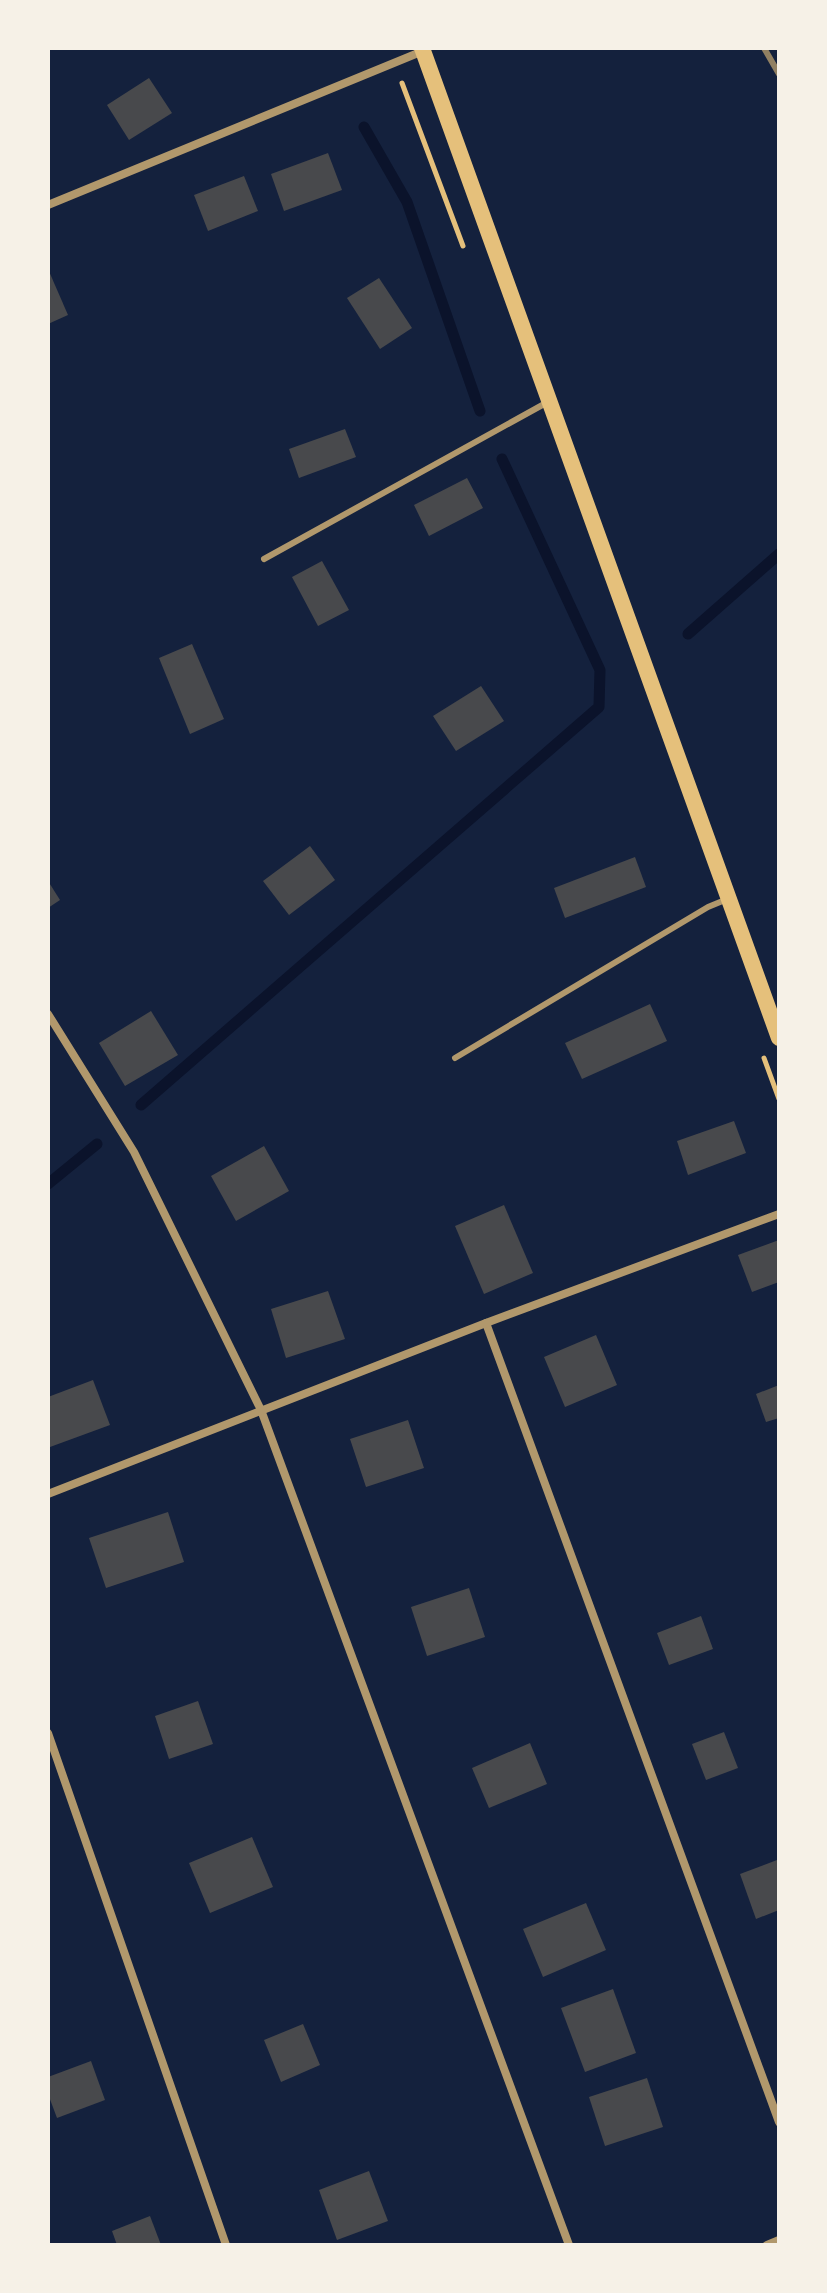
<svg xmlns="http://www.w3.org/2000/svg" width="827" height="2293" font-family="Spectral,serif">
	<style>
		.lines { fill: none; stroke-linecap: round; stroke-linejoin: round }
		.stream { stroke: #0b132b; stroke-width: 11 }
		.building { fill: #48494c }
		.path { stroke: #e5c07b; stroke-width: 5 }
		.service { stroke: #b1986c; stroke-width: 6 }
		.minor { stroke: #b1986c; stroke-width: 8 }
		.secondary { stroke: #e5c07b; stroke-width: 16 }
		.rail { stroke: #918062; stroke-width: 6 }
	</style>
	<rect width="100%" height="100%" fill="#14213d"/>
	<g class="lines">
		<g class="stream">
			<path d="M364,127L407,202L480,411"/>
			<path d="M688,634L779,554"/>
			<path d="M141,1105L599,707L600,670L502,459"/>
			<path d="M48,1184L97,1144"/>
		</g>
	</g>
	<g class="building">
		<path d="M149,78L172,113L129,140L107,105Z"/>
		<path d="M328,153L342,190L284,211L271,174Z"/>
		<path d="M244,176L258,211L208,231L194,195Z"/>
		<path d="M48,269L68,315L48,324Z"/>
		<path d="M379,278L412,328L380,349L347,298Z"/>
		<path d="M345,429L356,457L299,478L289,449Z"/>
		<path d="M467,478L483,508L429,536L414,505Z"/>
		<path d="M322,561L349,610L318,626L292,577Z"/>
		<path d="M192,644L224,719L190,734L159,658Z"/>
		<path d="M481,686L504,721L456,751L433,716Z"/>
		<path d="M310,846L335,880L289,915L263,881Z"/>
		<path d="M635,857L646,887L565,918L554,888Z"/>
		<path d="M48,881L60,900L48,908Z"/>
		<path d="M650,1004L667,1041L582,1079L565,1043Z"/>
		<path d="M151,1011L178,1055L125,1086L99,1043Z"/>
		<path d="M734,1121L746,1153L688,1175L677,1141Z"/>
		<path d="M264,1146L289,1191L236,1221L211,1176Z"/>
		<path d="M504,1205L533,1273L484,1294L455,1226Z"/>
		<path d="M779,1240V1282L752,1292L738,1255Z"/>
		<path d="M328,1291L345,1339L286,1358L271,1309Z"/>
		<path d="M596,1335L617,1385L565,1407L544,1357Z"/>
		<path d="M93,1380L110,1425L50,1447L48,1441V1397Z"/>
		<path d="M779,1385V1418L766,1422L756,1394Z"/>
		<path d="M408,1420L424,1468L366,1487L350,1439Z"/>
		<path d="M168,1512L184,1562L106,1588L89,1538Z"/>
		<path d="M469,1588L485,1637L427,1656L411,1607Z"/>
		<path d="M701,1616L713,1649L669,1665L657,1633Z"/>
		<path d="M198,1701L213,1744L169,1759L155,1716Z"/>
		<path d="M724,1732L738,1768L706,1780L692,1744Z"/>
		<path d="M530,1743L547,1784L489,1808L472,1768Z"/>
		<path d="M252,1837L273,1887L210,1913L189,1863Z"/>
		<path d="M777,1860L779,1866V1910L756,1919L740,1874Z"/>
		<path d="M586,1903L606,1950L543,1977L523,1929Z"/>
		<path d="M613,1989L636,2053L585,2072L561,2008Z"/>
		<path d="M303,2024L320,2065L281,2082L264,2040Z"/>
		<path d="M91,2061L105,2100L57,2118L48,2094V2077Z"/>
		<path d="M647,2078L663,2127L605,2146L589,2097Z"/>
		<path d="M369,2171L388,2221L337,2240L319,2190Z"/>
		<path d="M150,2216L161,2245H117L112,2231Z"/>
	</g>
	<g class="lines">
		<g class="path">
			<path d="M402,83L463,246"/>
			<path d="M764,1058L779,1099"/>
		</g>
		<g class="service">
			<path d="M264,559L546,403"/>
			<path d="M455,1058L708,907L725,900"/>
		</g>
		<g class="minor">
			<path d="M48,205L423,51"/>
			<path d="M48,1014L134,1152L261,1410L569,2245"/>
			<path d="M486,1323L779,2122"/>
			<path d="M48,1494L486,1323L779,1214"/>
			<path d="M48,1733L226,2245"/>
			<path d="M767,2245L779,2240"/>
		</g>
		<path class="secondary" d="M422,48L779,1038"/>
		<path class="rail" d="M764,48L779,74"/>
	</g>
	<rect width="827" height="2293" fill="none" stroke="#f6f1e7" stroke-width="100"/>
</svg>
